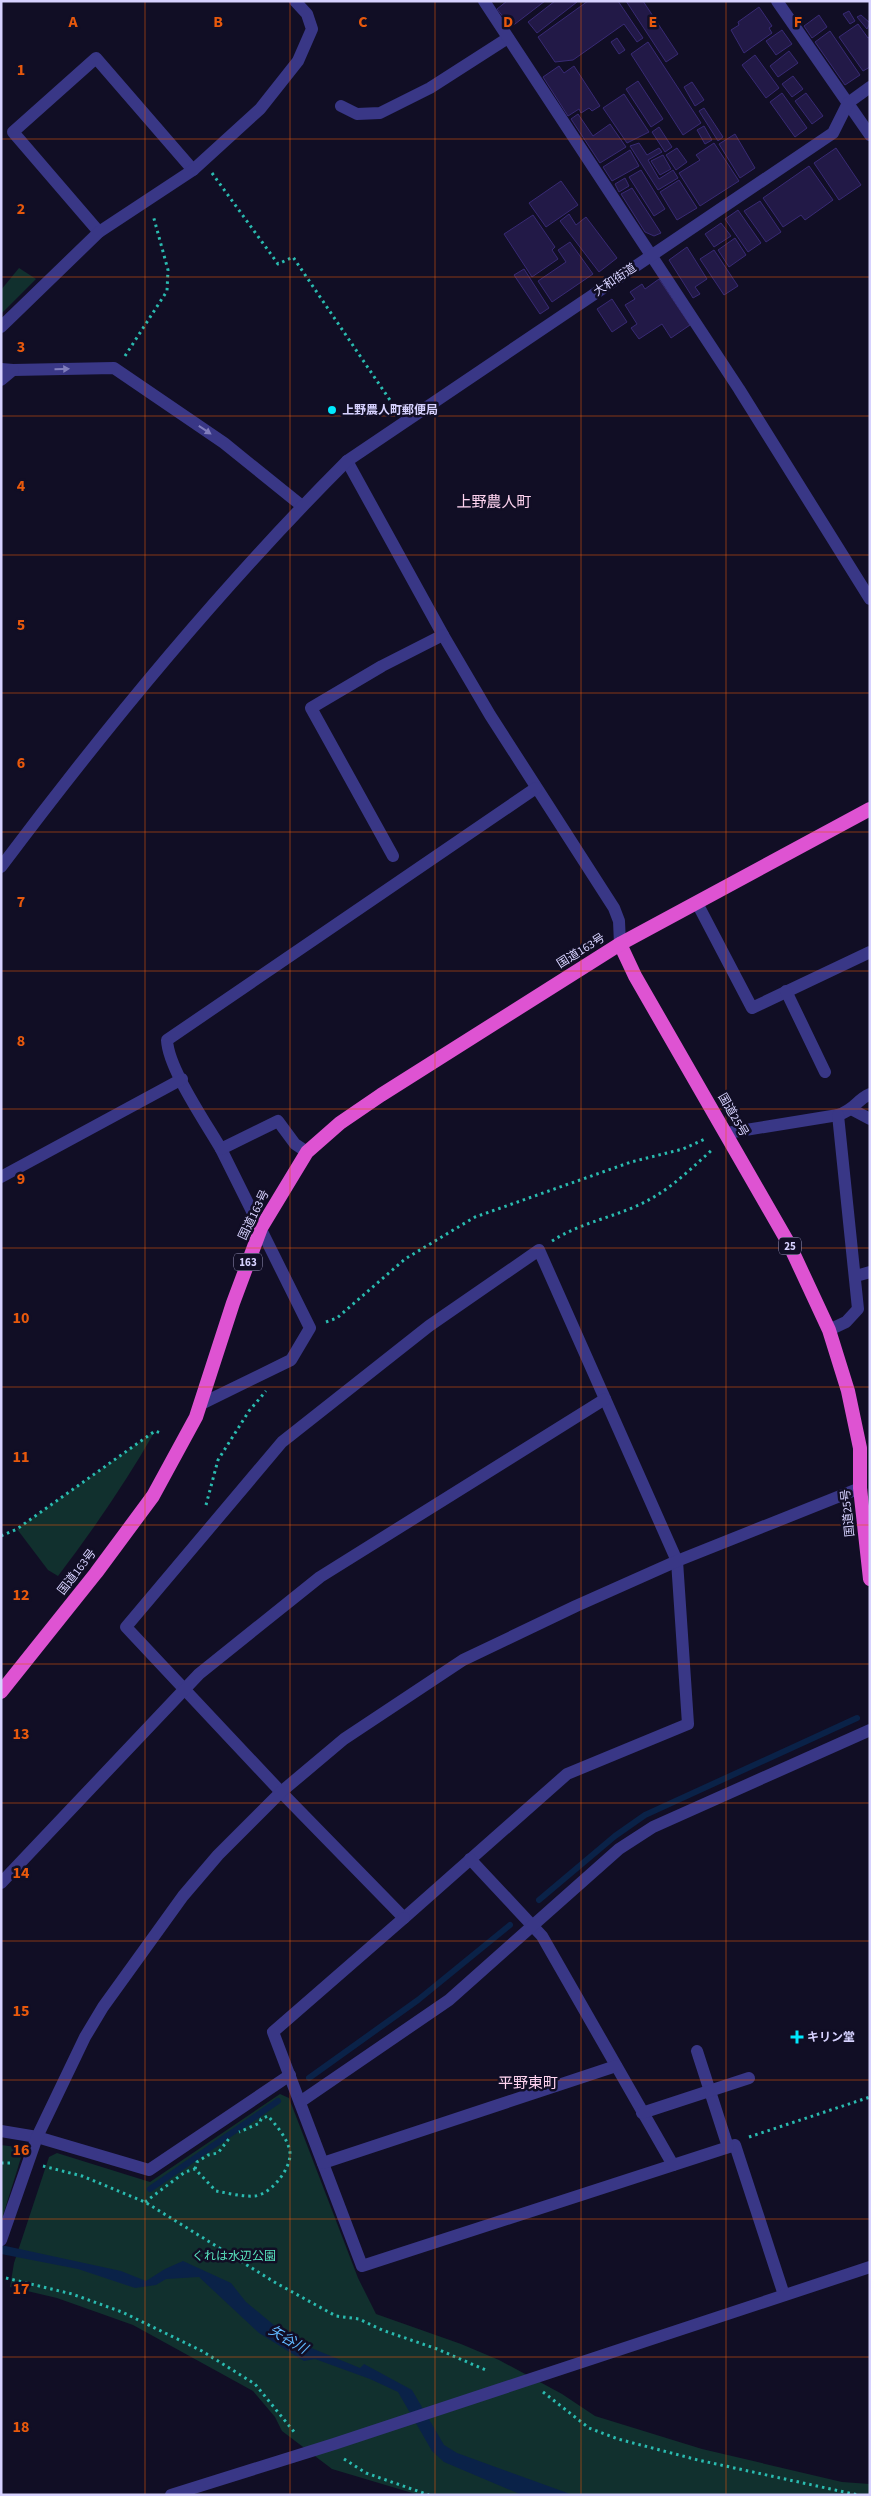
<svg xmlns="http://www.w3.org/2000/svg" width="871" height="2496" font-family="'Source Sans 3','Noto Sans JP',sans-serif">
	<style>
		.green { fill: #11302e }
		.water { fill: #0a2248 }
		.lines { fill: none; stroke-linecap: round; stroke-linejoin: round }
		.stream { stroke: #0a2248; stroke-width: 6 }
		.building { fill: #221947; stroke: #382a74 }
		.path { stroke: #2abbb0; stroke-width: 3; stroke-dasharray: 2.5 4; stroke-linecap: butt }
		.service { stroke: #393786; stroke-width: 12 }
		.minor { stroke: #393786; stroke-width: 12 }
		.tertiary { stroke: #393786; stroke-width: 12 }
		.trunk { stroke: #de53d2; stroke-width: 14 }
		.oneway { fill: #807dbc }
		.grid { fill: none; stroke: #e8590c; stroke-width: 1; stroke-opacity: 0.55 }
		.poi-dot { fill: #00e8fd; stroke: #110e25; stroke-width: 2 }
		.labels { text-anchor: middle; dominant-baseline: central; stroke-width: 5; stroke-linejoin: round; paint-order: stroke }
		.shield { fill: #110e25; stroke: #9c97be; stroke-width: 1 }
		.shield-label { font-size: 11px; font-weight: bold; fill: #d7d2ff }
		.street-label { font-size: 12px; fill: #d7d2ff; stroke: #110e25 }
		.poi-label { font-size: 12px; font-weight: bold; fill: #d7d2ff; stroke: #110e25; text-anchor: start }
		.park-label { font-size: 12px; fill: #59e4bf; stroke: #110e25 }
		.water-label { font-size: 14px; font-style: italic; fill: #60b8ff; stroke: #110e25 }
		.quarter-label { font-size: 15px; fill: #ffd4f0; stroke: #110e25 }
		.grid-label { font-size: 16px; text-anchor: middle; font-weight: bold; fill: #e8590c; stroke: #110e25; stroke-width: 5; stroke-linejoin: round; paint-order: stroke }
	</style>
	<rect width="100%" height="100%" fill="#110e25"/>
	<g class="green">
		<path d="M19,268L36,279L1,314V290Z"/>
		<path d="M155,1431C126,1482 93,1530 58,1576L48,1570L17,1529Z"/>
		<path d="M280,2094L289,2098L358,2278L376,2314L461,2344L499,2360L562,2394L595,2416L702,2449L842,2482L870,2484V2495H419L332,2469L282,2431L275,2417L253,2391L133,2325L57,2298L10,2287L14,2263L49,2157L57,2153L150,2182Z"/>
		<path d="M1,2145L24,2148L1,2222Z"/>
	</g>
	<path class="water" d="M1,2245L121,2271L146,2281L165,2269L183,2261L231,2283L246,2302L275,2326L304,2345L360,2368L364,2364L412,2390L444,2445L457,2453L573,2495H522L444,2462L432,2451L398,2392L370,2379L315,2359L304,2361L259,2333L199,2277L166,2279L156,2285L135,2288L78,2269L1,2254Z"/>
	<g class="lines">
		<g class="stream">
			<path d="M539,1900L615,1836L645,1815L857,1718"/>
			<path d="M309,2078L418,2000L510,1925"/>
			<path d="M150,2189L278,2101"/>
		</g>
	</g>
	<g class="building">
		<path d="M507,1H545L511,27L497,9Z"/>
		<path d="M555,1L577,2L537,33L528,22Z"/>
		<path d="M588,1H618L643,38L637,42L624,24L573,60L555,62L538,37Z"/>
		<path d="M626,1H643L678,54L666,62Z"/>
		<path d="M759,7L772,26L769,28L772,33L744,53L731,30L739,25L738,22Z"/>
		<path d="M849,11L855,21L850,24L843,14Z"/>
		<path d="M819,15L827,27L812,38L804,26Z"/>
		<path d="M861,15L870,23L867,29L857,17Z"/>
		<path d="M858,24L868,38L870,37V67L863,71L839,37Z"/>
		<path d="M782,30L792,44L776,55L766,41Z"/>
		<path d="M830,31L860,75L845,85L815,42Z"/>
		<path d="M617,38L625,50L619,54L611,42Z"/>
		<path d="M648,42L701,123L683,135L631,54Z"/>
		<path d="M789,51L798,63L778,77L770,66Z"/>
		<path d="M755,55L779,88L766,98L742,65Z"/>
		<path d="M559,66L564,73L574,66L600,106L592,111L589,108L581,113L579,109L568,116L543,77Z"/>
		<path d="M793,76L803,89L792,97L782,84Z"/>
		<path d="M638,81L663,119L651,127L626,89Z"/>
		<path d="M692,82L704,100L695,106L684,87Z"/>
		<path d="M782,93L807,128L795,137L770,102Z"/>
		<path d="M806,93L823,116L812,124L795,101Z"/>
		<path d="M624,94L649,132L627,143L603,108Z"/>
		<path d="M704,108L723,137L718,141L699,111Z"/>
		<path d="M578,114L593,136L610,124L626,147L600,163L571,119Z"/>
		<path d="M704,126L712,140L705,144L697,130Z"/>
		<path d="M659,127L672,147L665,152L652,132Z"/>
		<path d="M735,134L755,168L740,178L719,144Z"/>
		<path d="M639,143L647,155L659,148L662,152L648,160L659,179L673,170L678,178L658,190L630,146Z"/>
		<path d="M714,143L739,181L700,206L679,173L700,160L696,155Z"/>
		<path d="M677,148L687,162L676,170L666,155Z"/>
		<path d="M836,148L861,185L839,200L814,163Z"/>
		<path d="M630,150L639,166L612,181L603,167Z"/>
		<path d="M663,155L671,169L660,175L651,161Z"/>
		<path d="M809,166L833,200L805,220L801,215L783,227L763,198Z"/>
		<path d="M641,170L665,209L654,216L629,177Z"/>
		<path d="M625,178L629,186L619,192L615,184Z"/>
		<path d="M679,180L697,208L677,220L660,192Z"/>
		<path d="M561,181L578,205L546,227L529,203Z"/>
		<path d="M632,188L661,233L654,236L645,232L621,194Z"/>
		<path d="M760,201L781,232L766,242L744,211Z"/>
		<path d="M738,210L761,243L748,252L725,219Z"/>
		<path d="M569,214L576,225L586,217L617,258L599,272L560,221Z"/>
		<path d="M533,215L555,247L552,250L558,259L532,277L504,234Z"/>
		<path d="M721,223L731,236L714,247L705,234Z"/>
		<path d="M735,238L746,255L729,267L718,250Z"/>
		<path d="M570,242L593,274L552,302L538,281L566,262L558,250Z"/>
		<path d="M687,247L707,279L695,287L700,294L693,298L669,260Z"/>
		<path d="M714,250L738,286L724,295L700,259Z"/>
		<path d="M524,269L549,308L540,314L514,275Z"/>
		<path d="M659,279L690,325L671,338L662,324L639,339L631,328L637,324L625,305L635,299L630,292L642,284L645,289Z"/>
		<path d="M612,299L627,322L612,332L597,309Z"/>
	</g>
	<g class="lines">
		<g class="path">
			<path d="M212,173L278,264L293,257L396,409"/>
			<path d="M125,356L167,291L168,270L153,215"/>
			<path d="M552,1241C584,1220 625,1216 657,1195C677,1183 696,1164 713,1149"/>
			<path d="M326,1322L337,1318L405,1259L475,1217L631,1162L683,1149L707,1138"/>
			<path d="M206,1505L218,1460L249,1411L266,1391"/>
			<path d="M1,1536L17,1529L155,1431L161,1433"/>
			<path d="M749,2137L870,2097"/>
			<path d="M1,2163H12"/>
			<path d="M43,2166L82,2176L145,2202L276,2283L336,2316L359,2319L382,2330L437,2349L488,2371"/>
			<path d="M195,2169L197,2162L208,2155L218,2153L231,2136"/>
			<path d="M145,2202L185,2172L195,2169L216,2191C228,2193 242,2197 255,2196C271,2194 291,2169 290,2153C289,2140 276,2125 268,2116L261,2119L260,2123L239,2132"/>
			<path d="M6,2278L72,2294L122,2312L202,2351L255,2384L295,2433"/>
			<path d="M543,2392L589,2428L618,2439L698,2460L858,2495"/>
			<path d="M344,2459L366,2473L429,2495"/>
		</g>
		<g class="service">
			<path d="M341,106L357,114L380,113L430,88L508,38"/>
			<path d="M201,1404L291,1360L310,1328L221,1149"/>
		</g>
		<g class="minor">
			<path d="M484,1L739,389L870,599"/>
			<path d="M777,1L870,135"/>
			<path d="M99,232L13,132L96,58L193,170"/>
			<path d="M1,327L99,232L193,170L260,109L298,61L312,29L307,14L295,1"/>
			<path d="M1,369L13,370L114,368L224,443L302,506"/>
			<path d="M1,380L13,370"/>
			<path d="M347,461L443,635L490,715L614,908L619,921L620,944"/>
			<path d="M393,856L311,708L382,666L443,635"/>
			<path d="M1,867C108,724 221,587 347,461L833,133L848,103L870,87"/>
			<path d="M697,903L752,1008L870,952"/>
			<path d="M786,991L825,1072"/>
			<path d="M853,1110L870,1119"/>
			<path d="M727,1133L838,1115C856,1109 856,1100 870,1094"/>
			<path d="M307,1152L295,1144L278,1121L221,1149C206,1123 168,1068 167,1040L536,788"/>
			<path d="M1,1177L182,1079"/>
			<path d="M539,1250L677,1561L688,1724L567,1774L404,1918L281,1792L126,1627L282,1442L429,1326Z"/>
			<path d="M856,1276L870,1272"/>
			<path d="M829,1330L846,1322L858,1309L838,1115"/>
			<path d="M470,1859L542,1936L673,2165"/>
			<path d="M1,1883L199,1674L320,1577L605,1399"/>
			<path d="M404,1918L273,2032L362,2266L735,2145L784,2295"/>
			<path d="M697,2051L728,2147"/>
			<path d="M300,2102L449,2000L619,1849L653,1827L870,1730"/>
			<path d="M642,2113L749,2078"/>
			<path d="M1,2131L37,2137L149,2170L290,2075"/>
			<path d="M323,2163L616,2066"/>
		</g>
		<g class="tertiary">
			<path d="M1,2240L37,2137L85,2037L103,2007L183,1896L218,1855L281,1792L344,1739L463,1660L576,1606L677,1561L860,1488"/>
			<path d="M171,2495L334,2444L870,2267"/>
		</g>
		<g class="trunk">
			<path d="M620,944L635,976L789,1244L829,1330L848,1391L860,1448V1488L870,1579"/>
			<path d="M1,1692L96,1573L153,1496L196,1417L233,1303L261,1228L307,1152L340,1123L381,1095L620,944L870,809"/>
		</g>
	</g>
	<defs><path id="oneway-solid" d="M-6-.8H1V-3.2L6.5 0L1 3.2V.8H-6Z" transform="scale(1.25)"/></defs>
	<g class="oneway">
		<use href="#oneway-solid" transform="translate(62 369) rotate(-2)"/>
		<use href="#oneway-solid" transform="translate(205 430) rotate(34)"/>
	</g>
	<path class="grid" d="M145,1V2495M290,1V2495M435,1V2495M581,1V2495M726,1V2495M1,139H870M1,277H870M1,416H870M1,555H870M1,693H870M1,832H870M1,971H870M1,1109H870M1,1248H870M1,1387H870M1,1525H870M1,1664H870M1,1803H870M1,1941H870M1,2080H870M1,2219H870M1,2357H870"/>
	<g class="poi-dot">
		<circle cx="332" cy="410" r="5"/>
		<path d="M794.5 2029.5h5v5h5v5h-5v5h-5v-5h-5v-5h5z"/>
	</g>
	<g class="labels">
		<g class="shield">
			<rect x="779" y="1237.5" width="22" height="17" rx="4"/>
			<rect x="234" y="1253.5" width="28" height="17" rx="4"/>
		</g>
		<g class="shield-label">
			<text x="790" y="1246">25</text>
			<text x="248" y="1262">163</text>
		</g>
		<g class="street-label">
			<text transform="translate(615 280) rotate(-34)">大和街道</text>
			<text transform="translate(581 951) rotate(-32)">国道163号</text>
			<text transform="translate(733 1115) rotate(60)">国道25号</text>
			<text transform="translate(254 1215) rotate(-64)">国道163号</text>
			<text transform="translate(848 1513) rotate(-96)">国道25号</text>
			<text transform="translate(77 1572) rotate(-52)">国道163号</text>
		</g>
		<g class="poi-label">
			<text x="342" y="410">上野農人町郵便局</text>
			<text x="807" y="2037">キリン堂</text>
		</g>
		<g class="park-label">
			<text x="234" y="2256">くれは水辺公園</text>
		</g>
		<g class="water-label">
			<text transform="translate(288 2340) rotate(30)">矢谷川</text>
		</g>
		<g class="quarter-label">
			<text x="494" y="502">上野農人町</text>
			<text x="528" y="2083">平野東町</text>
		</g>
	</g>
	<g class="grid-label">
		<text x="73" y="27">A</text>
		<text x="218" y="27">B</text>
		<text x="363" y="27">C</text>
		<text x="508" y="27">D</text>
		<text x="653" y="27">E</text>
		<text x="798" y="27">F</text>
		<text x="21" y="75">1</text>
		<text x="21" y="214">2</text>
		<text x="21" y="352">3</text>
		<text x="21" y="491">4</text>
		<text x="21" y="630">5</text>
		<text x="21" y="768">6</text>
		<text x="21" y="907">7</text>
		<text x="21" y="1046">8</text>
		<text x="21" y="1184">9</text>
		<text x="21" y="1323">10</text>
		<text x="21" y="1462">11</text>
		<text x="21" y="1600">12</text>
		<text x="21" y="1739">13</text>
		<text x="21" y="1878">14</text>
		<text x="21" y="2016">15</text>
		<text x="21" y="2155">16</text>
		<text x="21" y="2294">17</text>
		<text x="21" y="2432">18</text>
	</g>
	<rect width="871" height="2496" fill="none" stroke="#d7d2ff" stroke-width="5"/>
</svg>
